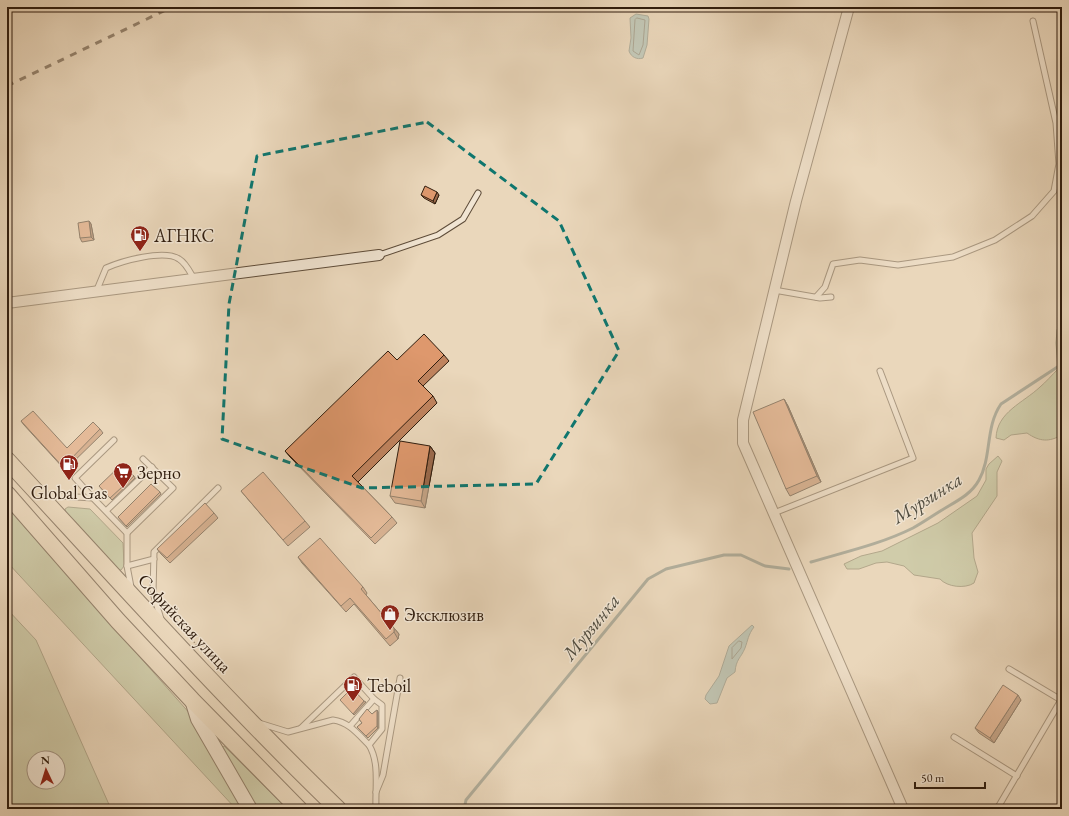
<svg xmlns="http://www.w3.org/2000/svg" width="1069" height="816" font-family="'EB Garamond',serif">
	<style>
		.green { fill: #b2bf94; stroke: #716e51; fill-rule: evenodd }
		.water { fill: #98b9b4; stroke: #6e7b72 }
		.lines { fill: none; stroke-linecap: round; stroke-linejoin: round }
		.shore { stroke: #646b61; stroke-width: 1 }
		.stream { stroke: #6e7b72; stroke-width: 3 }
		.lane-casing { stroke: #5e4c39; stroke-width: 7 }
		.street-casing { stroke: #5e4c39; stroke-width: 12 }
		.secondary-casing { stroke: #301d0e; stroke-width: 16 }
		.primary-casing { stroke: #301d0e; stroke-width: 18 }
		.path { stroke: #301d0e; stroke-width: 1.5; stroke-dasharray: 1 2; stroke-linecap: butt }
		.lane { stroke: #f1e5d3; stroke-width: 5 }
		.street { stroke: #f1e5d3; stroke-width: 10 }
		.secondary { stroke: #f1e5d3; stroke-width: 14 }
		.primary { stroke: #ead7bb; stroke-width: 16 }
		.rail { stroke: #301d0e; stroke-width: 3; stroke-dasharray: 7 7; stroke-linecap: butt }
		.wall { fill: #bf835e; stroke: #301d0e }
		.shaded-wall { fill: #9b6a4c; stroke: #301d0e }
		.building { fill: #de986d; stroke: #301d0e }
		.marked { fill: none; stroke: #0f766e; stroke-width: 3; stroke-dasharray: 8 5; stroke-linejoin: round }
		.labels { text-anchor: middle; dominant-baseline: central; stroke-width: 3; stroke-linejoin: round; paint-order: stroke }
		.poi-label { font-size: 18px; fill: #301d0e; stroke: #f1e5d3; text-anchor: start }
		.street-label { font-size: 18px; fill: #301d0e; stroke: #f1e5d3 }
		.water-label { font-size: 19px; font-style: italic; fill: #4f4c40; stroke: #f1e5d3 }
	</style>
	<rect width="100%" height="100%" fill="#ead7bb"/>
	<filter id="stains"><feTurbulence type="fractalNoise" baseFrequency=".005" numOctaves="4"/><feColorMatrix values="0 0 0 0 .2 0 0 0 0 .09 0 0 0 0 .02 0 0 0 .5 -.17"/></filter>
	<radialGradient id="worn" r=".72"><stop offset=".6" stop-color="#630" stop-opacity="0"/><stop offset="1" stop-color="#630" stop-opacity=".3"/></radialGradient>
	<g class="green">
		<path d="M1062,316V435C1049,442 1040,442 1027,433L1011,435L1004,440L996,438C997,412 1023,403 1040,387C1046,382 1052,375 1058,369L1056,343L1057,330Z"/>
		<path d="M998,456L1002,461L997,472V496L972,533L974,558L978,572L974,583C965,589 947,587 940,579L914,575L904,566L887,562L876,563L859,569H847L844,564L861,556L882,551L938,523L977,496L986,480V469L989,464Z"/>
		<path d="M7,507L192,716L248,809H236L7,562Z"/>
		<path d="M68,507L90,509L123,543L124,566L121,570H119L66,515L65,509Z"/>
		<path d="M7,609L36,640L111,809H7ZM34,758H58V782H34Z"/>
		<path d="M224,746L287,809H258L220,749Z"/>
	</g>
	<g class="water">
		<path d="M636,14L648,16L649,19L647,45L643,58C637,60 631,57 629,51L631,38L630,18Z"/>
		<path d="M752,625L754,627C748,635 748,640 745,648C741,658 736,659 735,672L727,678L717,703L710,704L705,699L706,695L719,676L729,646Z"/>
	</g>
	<g class="lines">
		<g class="shore">
			<path d="M637,18L645,20L643,45L639,55L633,51L635,20Z"/>
			<path d="M739,641L742,642L741,648L732,659V648Z"/>
		</g>
		<g class="stream">
			<path d="M811,562C845,552 881,544 913,528C924,522 935,514 947,507C959,500 972,493 979,480C992,457 985,427 1001,404L1062,364"/>
			<path d="M464,809L466,800L648,579L666,569L724,555H741L765,566L789,569"/>
		</g>
		<defs>
			<g id="lane">
				<path d="M379,255L438,235L463,219L478,193"/>
				<path d="M774,290L820,298L831,297"/>
				<path d="M96,292L106,268C122,261 164,249 179,259C186,263 190,272 194,279"/>
				<path d="M816,297L825,287L833,264L860,260L898,265L953,257L995,240L1032,216L1054,191L1059,164L1056,123L1033,21"/>
				<path d="M43,495L93,498L127,533V566L131,587"/>
				<path d="M93,498L75,478L114,440"/>
				<path d="M107,510L152,467"/>
				<path d="M774,513L913,458L880,371"/>
				<path d="M127,533L173,488L143,459"/>
				<path d="M127,566L154,559"/>
				<path d="M161,619L153,593L154,552L218,488"/>
				<path d="M259,723L288,732L333,720C349,722 358,734 369,745L382,729V705L374,699L350,726"/>
				<path d="M301,728L354,677L374,699"/>
				<path d="M954,737L1017,776"/>
				<path d="M369,745C380,763 375,788 376,809"/>
				<path d="M376,792L383,775L400,678"/>
				<path d="M997,809L1061,700L1009,669"/>
			</g>
			<g id="street">
				<path d="M849,7L796,201L743,420V443L903,809"/>
				<path d="M7,303L379,255"/>
			</g>
			<path id="secondary" d="M192,700L198,719L250,809"/>
			<g id="primary">
				<path d="M7,460C116,578 223,698 338,809"/>
				<path d="M7,494L118,621L192,700L299,809"/>
			</g>
		</defs>
		<use href="#lane" class="lane-casing"/>
		<use href="#street" class="street-casing"/>
		<use href="#secondary" class="secondary-casing"/>
		<use href="#primary" class="primary-casing"/>
		<g class="path">
			<path d="M194,642L206,656"/>
			<path d="M350,805L354,809"/>
		</g>
		<use href="#lane" class="lane"/>
		<use href="#street" class="street"/>
		<use href="#secondary" class="secondary"/>
		<use href="#primary" class="primary"/>
		<path class="rail" d="M7,86L172,7"/>
	</g>
	<g class="wall">
		<path d="M421,195H439L435,204L424,198Z"/>
		<path d="M89,221L91,224L94,240L82,242L80,238Z"/>
		<path d="M444,355L449,361L423,386L433,396L437,403L358,482L392,517L397,523L375,544L290,457L285,451L397,360Z"/>
		<path d="M784,399L788,406L821,482L790,496L786,489Z"/>
		<path d="M21,421L67,448L100,429L103,433L65,470L24,425Z"/>
		<path d="M430,446L435,453L425,508L395,503L390,496Z"/>
		<path d="M134,476L135,478L112,500L99,486Z"/>
		<path d="M241,491L305,521L310,527L288,546L246,497Z"/>
		<path d="M160,492L161,494L127,527L118,517Z"/>
		<path d="M214,513L218,518L170,563L161,554L157,549Z"/>
		<path d="M298,557L363,587L367,593L366,595L394,628L399,634L398,639L390,646L354,604L346,612L302,563Z"/>
		<path d="M1021,700L994,743L979,733L975,728Z"/>
		<path d="M377,710L378,712V728L368,738L357,727L362,723L359,719L372,714Z"/>
	</g>
	<g class="shaded-wall">
		<path d="M437,192L439,195L435,204L433,201Z"/>
		<path d="M89,221L91,224L94,240L91,237Z"/>
		<path d="M784,399L788,406L821,482L817,476Z"/>
		<path d="M430,446L435,453L425,508L421,501Z"/>
		<path d="M394,628L399,634L398,639L394,632Z"/>
		<path d="M1018,695L1021,700L994,743L990,738Z"/>
		<path d="M364,701L366,702L354,715L353,714Z"/>
		<path d="M377,710L378,712V728L377,726Z"/>
	</g>
	<g class="building">
		<path d="M425,186L437,192L433,201L421,195Z"/>
		<path d="M89,221L91,237L80,238L78,223Z"/>
		<path d="M424,334L444,355L418,381L433,396L352,476L392,517L371,538L285,451L388,351L397,360Z"/>
		<path d="M784,399L817,476L786,489L753,412Z"/>
		<path d="M33,411L67,448L93,422L100,429L63,467L21,421Z"/>
		<path d="M400,441L430,446L421,501L390,496Z"/>
		<path d="M122,464L134,476L110,498L99,486Z"/>
		<path d="M263,472L305,521L283,540L241,491Z"/>
		<path d="M151,484L160,492L126,526L118,517Z"/>
		<path d="M205,503L214,513L167,558L157,549Z"/>
		<path d="M320,538L363,587L361,589L394,628V632L386,639L350,598L341,606L298,557Z"/>
		<path d="M1003,685L1018,695L990,738L975,728Z"/>
		<path d="M352,688L364,701L353,714L340,700Z"/>
		<path d="M367,709L372,714L377,710V726L366,736L357,727L362,723L359,719Z"/>
	</g>
	<path d="M0 0H1069V816H0ZM427,122L559,221L619,351L536,484L362,488L222,439L229,304L257,156Z" fill="#ead7bb" fill-opacity=".55" fill-rule="evenodd"/>
	<path class="marked" d="M427,122L559,221L619,351L536,484L362,488L222,439L229,304L257,156Z"/>
	<defs>
		<symbol id="fuel-pin" viewBox="-11 -11 22 30"><path d="M0 17L-7.5 6A9.5 9.5 0 1 1 7.5 6Z" fill="#8f2418" stroke="#f1e5d3"/><path d="M-5.5-6h7V0h2V4h1.3V-2.5L3-4.5l.8-.8L6-3V5H2.5V1h-1V6h-7ZM-4.2-4.7v3.2H.2V-4.7Z" fill="#fff"/></symbol>
		<symbol id="supermarket-pin" viewBox="-11 -11 22 30"><path d="M0 17L-7.5 6A9.5 9.5 0 1 1 7.5 6Z" fill="#8f2418" stroke="#f1e5d3"/><path d="M-6-5.5h2.5l.6 2H6L4.5 2H-2.5L-4.4-4H-6ZM-1.5 3.2a1.3 1.3 0 1 0 .1 0ZM3 3.2a1.3 1.3 0 1 0 .1 0Z" fill="#fff"/></symbol>
		<symbol id="shop-pin" viewBox="-11 -11 22 30"><path d="M0 17L-7.5 6A9.5 9.5 0 1 1 7.5 6Z" fill="#8f2418" stroke="#f1e5d3"/><path d="M-5-2.5h2.3a2.7 3.5 0 0 1 5.4 0H5L5.5 6h-11ZM-1.5-2.5h3a1.5 2.3 0 0 0-3 0Z" fill="#fff"/></symbol>
	</defs>
	<g fill-rule="evenodd">
		<use href="#fuel-pin" x="129" y="224" width="22" height="30"/>
		<use href="#fuel-pin" x="58" y="453" width="22" height="30"/>
		<use href="#supermarket-pin" x="112" y="461" width="22" height="30"/>
		<use href="#shop-pin" x="379" y="603" width="22" height="30"/>
		<use href="#fuel-pin" x="342" y="674" width="22" height="30"/>
	</g>
	<g class="labels">
		<g class="poi-label">
			<text x="154" y="235">АГНКС</text>
			<text x="137" y="472">Зерно</text>
			<text x="69" y="492" text-anchor="middle">Global Gas</text>
			<text x="404" y="614">Эксклюзив</text>
			<text x="367" y="685">Teboil</text>
		</g>
		<g class="street-label">
			<text transform="translate(185 623) rotate(47)">Софийская улица</text>
		</g>
		<g class="water-label">
			<text transform="translate(927 498) rotate(-32)">Мурзинка</text>
			<text transform="translate(591 627) rotate(-51)">Мурзинка</text>
		</g>
	</g>
	<rect width="1069" height="816" fill="none" stroke="#ead7bb" stroke-width="24"/>
	<rect x="8" y="8" width="1053" height="800" fill="none" stroke="#301d0e" stroke-width="2"/>
	<rect x="12" y="12" width="1045" height="792" fill="none" stroke="#301d0e"/>
	<g transform="translate(46 770) rotate(356)"><circle r="19" fill="#f1e5d3" stroke="#a49584"/>
	<path d="M0-3L7 15L0 10L-7 15Z" fill="#8f2418"/>
	<text y="-6" font-size="11" font-weight="bold" text-anchor="middle" fill="#301d0e">N</text>
	</g>
	<path d="M915 782v6h70v-6" fill="none" stroke="#301d0e" stroke-width="2"/>
	<text x="921" y="782" font-size="12" fill="#301d0e" stroke="#f1e5d3" stroke-width="3" paint-order="stroke">50 m</text>
	<rect width="100%" height="100%" filter="url(#stains)"/>
	<rect width="100%" height="100%" fill="url(#worn)"/>
</svg>
